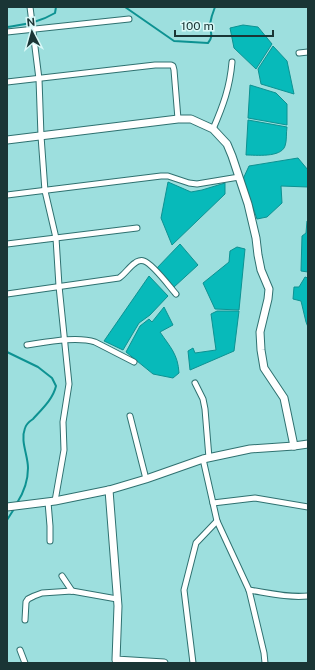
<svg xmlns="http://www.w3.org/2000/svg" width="315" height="670" font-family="'Public Sans',sans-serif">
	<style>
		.water { fill: #07baba; stroke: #0d9292 }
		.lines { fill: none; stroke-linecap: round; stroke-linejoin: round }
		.stream { stroke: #0d9292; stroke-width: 2 }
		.street-casing { stroke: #2f7170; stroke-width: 7 }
		.secondary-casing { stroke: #2f7170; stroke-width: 9 }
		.street { stroke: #fff; stroke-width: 5 }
		.secondary { stroke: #fff; stroke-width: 7 }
	</style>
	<rect width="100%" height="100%" fill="#9ddfde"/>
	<g class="water">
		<path d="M243,25L258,27L272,44L256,69L234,48L230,28Z"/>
		<path d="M273,46L287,61L294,94L261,84L258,69Z"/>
		<path d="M250,85L276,93L287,104V125L248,118Z"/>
		<path d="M248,120L287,127C286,133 287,141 285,146C281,158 255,155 246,155Z"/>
		<path d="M298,158L308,170V187L281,186L282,203L267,217L257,219L243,179L249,166Z"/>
		<path d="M168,182L191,192L202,190L225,183V194L172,245L161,218Z"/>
		<path d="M308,220V272L301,271L302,236L306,233L307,221Z"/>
		<path d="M180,244L198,265L174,287L156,269Z"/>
		<path d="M237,247L245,249L239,310L215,309L203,283L229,262L230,251Z"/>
		<path d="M149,276L168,296L150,315L139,323L123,350L104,341Z"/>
		<path d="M305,277L308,278V327L306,322L301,301L293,299L294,287H299Z"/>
		<path d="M164,307L173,325L160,332C170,347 178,354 179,373L173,378L153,374L126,352L140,326L149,319L152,322Z"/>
		<path d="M217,311H239L234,351L190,370L188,351L193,348L195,353L216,350L211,314Z"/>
	</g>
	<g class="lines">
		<g class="stream">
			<path d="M125,7L174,41L208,43C214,36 210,32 210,24C211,18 213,12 215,7"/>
			<path d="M7,27C26,24 38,23 55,13L56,7"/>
			<path d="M7,352L38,367L52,378L56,386C53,399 42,409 33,419C30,421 26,425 25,428C20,441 28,455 28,468C28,481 24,492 17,503"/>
			<path d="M7,520L14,509"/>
		</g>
		<defs>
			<g id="street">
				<path d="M30,7L39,79L41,136L45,191L56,238L59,286L69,384L63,422L64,450L55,501"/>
				<path d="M7,32L129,19"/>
				<path d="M299,53L308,52"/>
				<path d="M7,82L155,65H171L173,66L174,70L178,119"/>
				<path d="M213,129C223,106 230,87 232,62"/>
				<path d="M7,195L161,176H168L189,183L197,184L239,177"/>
				<path d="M7,244L137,228"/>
				<path d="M7,294L119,278C125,274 129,267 135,263C137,261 141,260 144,261C153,264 169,286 176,294"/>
				<path d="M27,345C47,342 77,336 95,342L134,362"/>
				<path d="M195,383L203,399L205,409L209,458"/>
				<path d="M130,416L146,479"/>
				<path d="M203,459L217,521L249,590L264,653L265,663"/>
				<path d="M48,502L50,526V541"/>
				<path d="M213,503L255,498L308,507"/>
				<path d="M62,576L72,591"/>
				<path d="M249,590C268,593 288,598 308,596"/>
				<path d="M25,620L26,602L28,599L34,596L42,593L72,591L117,599"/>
				<path d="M20,650L25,663"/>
				<path d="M193,663L184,590L196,543L217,521"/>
			</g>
			<g id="secondary">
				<path d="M7,140L178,119H191L213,129L227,144L232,156L248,204L256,238L258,255L261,270L269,289L268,299L260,332L261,350L264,368L284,398L294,446"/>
				<path d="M109,490L118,606L116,660L164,663"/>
				<path d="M7,507L55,501L109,490L146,479L203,459L250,449L294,446L308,444"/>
			</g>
		</defs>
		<use href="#street" class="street-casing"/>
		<use href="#secondary" class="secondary-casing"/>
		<use href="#street" class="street"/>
		<use href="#secondary" class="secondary"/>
	</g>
	<rect width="315" height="670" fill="none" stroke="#1a3535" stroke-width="16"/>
	<g transform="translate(32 32) rotate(354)" stroke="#d9f9f8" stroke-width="3" paint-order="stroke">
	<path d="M0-3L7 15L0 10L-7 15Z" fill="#1a3535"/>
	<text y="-6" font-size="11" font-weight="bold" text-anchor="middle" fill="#1a3535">N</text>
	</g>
	<path d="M175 30v6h98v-6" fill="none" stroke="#1a3535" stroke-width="2"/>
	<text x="181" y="30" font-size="12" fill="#1a3535" stroke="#d9f9f8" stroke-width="3" paint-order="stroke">100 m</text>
</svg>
